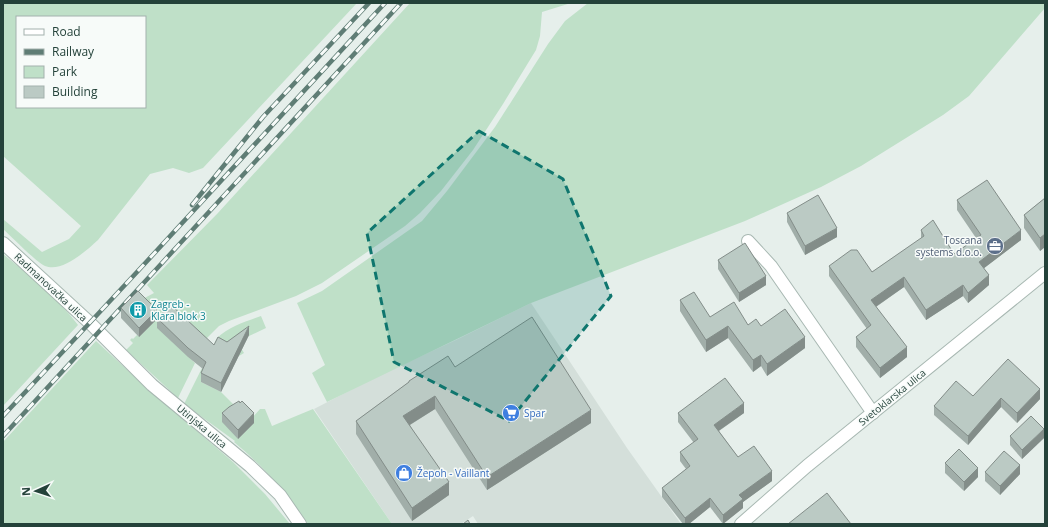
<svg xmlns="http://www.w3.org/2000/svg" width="1048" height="527" font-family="'Open Sans',sans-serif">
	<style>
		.built { fill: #d4dfda }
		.green { fill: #bfe0c8; fill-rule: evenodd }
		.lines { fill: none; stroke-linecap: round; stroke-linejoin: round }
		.minor-casing { stroke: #a8b8b2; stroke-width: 14 }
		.tertiary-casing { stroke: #a8b8b2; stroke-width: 14 }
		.minor { stroke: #fff; stroke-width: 12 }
		.tertiary { stroke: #fff; stroke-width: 12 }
		.rail-casing { stroke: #5f7d75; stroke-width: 4.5 }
		.rail { stroke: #f7fbf9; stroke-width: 3; stroke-dasharray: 9; stroke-linecap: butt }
		.wall { fill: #a1aea9 }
		.shaded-wall { fill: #838d89 }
		.building { fill: #bbcac4; stroke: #838d89 }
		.marked { fill: #0f766e; fill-opacity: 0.2; stroke: #0f766e; stroke-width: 3; stroke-dasharray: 8 5; stroke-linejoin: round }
		.labels { text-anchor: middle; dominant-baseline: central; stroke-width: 3; stroke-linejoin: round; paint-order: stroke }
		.service-label { font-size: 10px; fill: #4e5e75; stroke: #f7fbf9; text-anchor: end }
		.street-label { font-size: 10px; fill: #24423a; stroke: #f7fbf9 }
		.culture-label { font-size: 10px; fill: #0d838f; stroke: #f7fbf9; text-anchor: start }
		.shop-label { font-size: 10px; fill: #366cbe; stroke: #f7fbf9; text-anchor: start }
	</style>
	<rect width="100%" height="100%" fill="#e6efeb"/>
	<path class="built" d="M531,303L627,448L681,524H478L473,516L461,524H392L314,409L376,377L456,340Z"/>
	<g class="green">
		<path d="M3,3H357L203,168L189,173L173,168L150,174L98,240C86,251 62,273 45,266C36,262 12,237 3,229V219L42,252L69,239L81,226L3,156ZM17,17H145V107H17Z"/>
		<path d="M410,3H571L542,12L540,36L536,50L503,104L473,150L441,191L420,213L405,226L322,283L296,296L229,321L219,326L202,343L166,336L195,363L178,398L126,350L133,343L130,340L132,338L133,339L137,335L139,336V301L154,293L147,285L217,214Z"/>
		<path d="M588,3H1045V8L969,96L943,115L861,166L821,187L745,221L531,303L327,402L312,373L325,365L297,303L322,291L422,221L447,191L495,127L548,44L565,21Z"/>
		<path d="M3,254C30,276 57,297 78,325L3,406Z"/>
		<path d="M261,316L266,328L249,336L238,343L244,353L239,356L218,347L201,382L221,392L237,408L251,419L260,409H265L272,426L313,409L392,524H308C286,492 264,467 234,442L235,441L184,404L217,338C230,326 245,322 261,316Z"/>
		<path d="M96,341L149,390L233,462L265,494L290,524H3V442Z"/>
	</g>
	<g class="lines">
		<defs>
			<path id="minor" d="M748,241L771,266L873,413"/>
			<g id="tertiary">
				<path d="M3,243L90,323L152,385L250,466L280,495L300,524"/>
				<path d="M741,524L807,466L1045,273"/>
			</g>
		</defs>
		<use href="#minor" class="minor-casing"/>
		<use href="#tertiary" class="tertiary-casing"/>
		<use href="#minor" class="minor"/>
		<use href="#tertiary" class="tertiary"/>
		<defs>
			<g id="rail">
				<path d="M192,205L263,117L369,3"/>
				<path d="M3,416L137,272L385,3"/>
				<path d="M3,436L401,3"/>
			</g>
		</defs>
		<use href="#rail" class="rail-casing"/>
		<use href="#rail" class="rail"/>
	</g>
	<g class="wall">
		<path d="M1045,198V247L1040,251L1024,228V215Z"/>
		<path d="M957,200L1021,240L984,268L989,285L968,303L963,296L926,320L904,287L876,307L907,357L880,378L856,347V337L867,329L829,276V266L872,272L921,239V230L954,254L976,238L957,210Z"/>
		<path d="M787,213L837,237L805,255L787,222Z"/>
		<path d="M718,260L766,285L739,302L718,269Z"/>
		<path d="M680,300L710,317L748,325L761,326L805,348L767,376L761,366L753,372L728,338L706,352L680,311Z"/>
		<path d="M121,308L157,319L139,337L121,318Z"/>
		<path d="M157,318L214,345L249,335L221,392L201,382V373L203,369L188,357L157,328Z"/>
		<path d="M455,367L591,423L487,490L435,409L410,425L449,495L412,521L356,434V421L409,382V381Z"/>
		<path d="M973,396L1040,399L1017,423L1001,407L968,445L934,415V406Z"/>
		<path d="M222,413L254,423L238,439L222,422Z"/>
		<path d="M678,413H744L719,431L738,457L772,481L743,502V508L723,524L710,507L689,524H683L662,497V488L686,469L680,461V452L694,443L678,422Z"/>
		<path d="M1010,436L1044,438L1022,459L1010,445Z"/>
		<path d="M945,463L978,477L964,491L945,473Z"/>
		<path d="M985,472L1020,474L1000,495L985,481Z"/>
	</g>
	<g class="shaded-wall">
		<path d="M837,228V237L805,255V246Z"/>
		<path d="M1021,230V240L979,272V262Z"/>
		<path d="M1045,234V247L1040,251V238Z"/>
		<path d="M989,275V285L968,303V293Z"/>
		<path d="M766,276V285L739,302V293Z"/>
		<path d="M904,277V287L871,310V300Z"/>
		<path d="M963,285V296L926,320V310Z"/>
		<path d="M157,310V319L139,337V328Z"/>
		<path d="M249,326V335L221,392V383Z"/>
		<path d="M728,326V338L706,352V340Z"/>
		<path d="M805,337V348L767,376V364Z"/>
		<path d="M907,347V357L880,378V368Z"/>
		<path d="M761,355V366L753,372V360Z"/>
		<path d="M1040,389V399L1017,423V413Z"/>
		<path d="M435,396V409L403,429V416Z"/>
		<path d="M1001,398V407L968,445V436Z"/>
		<path d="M744,403V413L714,434V425Z"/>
		<path d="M591,410V423L487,490V477Z"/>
		<path d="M254,413V423L238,439V430Z"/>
		<path d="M1044,429V438L1022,459V450Z"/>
		<path d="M1020,465V474L1000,495V486Z"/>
		<path d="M978,468V477L964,491V482Z"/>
		<path d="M772,471V481L743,502V508L723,524V515L739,495Z"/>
		<path d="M449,482V495L412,521V508Z"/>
		<path d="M710,498V507L689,524H685V518Z"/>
	</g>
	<g class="building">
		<path d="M987,180L1021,230L979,262L989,275L968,293L963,285L926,310L904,277L871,300L907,347L880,368L856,337L871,325L829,266L851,250H857L872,272L924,236L921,230L933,220L954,254L981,235L957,200Z"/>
		<path d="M818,195L837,228L805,246L787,213Z"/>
		<path d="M1045,198V234L1040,238L1024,215Z"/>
		<path d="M745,243L766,276L739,293L718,260Z"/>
		<path d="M138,291L157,310L139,328L121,308Z"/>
		<path d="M694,292L710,317L734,302L748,325L756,319L761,326L785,309L805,337L767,364L761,355L753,360L728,326L706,340L680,300Z"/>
		<path d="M171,305L214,345L218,337L227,342L249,326L221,383L201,373L206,362L188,348L157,318Z"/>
		<path d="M532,317L591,410L487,477L435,396L403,416L449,482L412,508L356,421L409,382V381L448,356L455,367Z"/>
		<path d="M1008,359L1040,389L1017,413L1001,398L968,436L934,406L956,381L973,396Z"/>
		<path d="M725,378L744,403L714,425L738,457L754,446L772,471L739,495L743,499L723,515L710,498L685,518L662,488L690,466L680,452L698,439L678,413Z"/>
		<path d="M239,401L240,403L242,401L254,413L238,430L222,413L229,407Z"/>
		<path d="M1031,416L1044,429L1022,450L1010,436Z"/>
		<path d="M959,449L978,468L964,482L945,463Z"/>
		<path d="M1004,451L1020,465L1000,486L985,472Z"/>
		<path d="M827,493L851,524H788Z"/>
		<path d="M468,520L470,524H463Z"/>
	</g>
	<path class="marked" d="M479,131L563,179L611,296L509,421L394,362L367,233Z"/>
	<defs>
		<symbol id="office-disc" viewBox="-11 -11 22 22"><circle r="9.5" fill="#5c6f8a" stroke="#f7fbf9"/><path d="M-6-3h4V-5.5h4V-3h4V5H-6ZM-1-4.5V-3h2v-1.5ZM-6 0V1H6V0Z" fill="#fff"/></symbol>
		<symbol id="building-disc" viewBox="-11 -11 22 22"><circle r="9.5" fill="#0f9aa8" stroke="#f7fbf9"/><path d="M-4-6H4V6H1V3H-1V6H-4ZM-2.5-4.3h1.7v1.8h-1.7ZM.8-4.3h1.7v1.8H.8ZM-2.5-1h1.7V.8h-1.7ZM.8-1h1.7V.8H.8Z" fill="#fff"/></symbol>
		<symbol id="supermarket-disc" viewBox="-11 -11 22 22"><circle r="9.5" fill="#3f7fe0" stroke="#f7fbf9"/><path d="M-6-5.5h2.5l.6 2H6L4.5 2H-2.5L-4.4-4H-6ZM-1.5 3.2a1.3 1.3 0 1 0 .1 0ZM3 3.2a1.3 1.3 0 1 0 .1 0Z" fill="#fff"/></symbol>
		<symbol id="shop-disc" viewBox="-11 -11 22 22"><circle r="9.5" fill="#3f7fe0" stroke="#f7fbf9"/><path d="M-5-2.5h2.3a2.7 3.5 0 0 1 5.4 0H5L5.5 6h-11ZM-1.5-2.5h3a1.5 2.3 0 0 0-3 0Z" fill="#fff"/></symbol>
	</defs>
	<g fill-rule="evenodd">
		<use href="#office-disc" x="985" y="236" width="20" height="20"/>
		<use href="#building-disc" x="128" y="300" width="20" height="20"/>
		<use href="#supermarket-disc" x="501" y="403" width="20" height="20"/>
		<use href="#shop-disc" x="394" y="463" width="20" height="20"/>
	</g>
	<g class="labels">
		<g class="service-label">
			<text x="982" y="240">Toscana<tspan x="982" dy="12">systems d.o.o.</tspan></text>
		</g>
		<g class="street-label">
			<text transform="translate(51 287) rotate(43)">Radmanovačka ulica</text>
			<text transform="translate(892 397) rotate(-39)">Svetoklarska ulica</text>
			<text transform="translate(202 426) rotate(40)">Utinjska ulica</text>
		</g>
		<g class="culture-label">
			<text x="151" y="304">Zagreb -<tspan x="151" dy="12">Klara blok 3</tspan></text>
		</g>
		<g class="shop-label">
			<text x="524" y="413">Spar</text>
			<text x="417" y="473">Žepoh - Vaillant</text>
		</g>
	</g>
	<rect width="1048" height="527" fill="none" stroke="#24423a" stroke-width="8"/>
	<rect x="16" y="16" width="130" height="92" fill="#f7fbf9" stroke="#a3b1ad"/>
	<rect x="24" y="29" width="20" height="6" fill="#ffffff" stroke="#a3b1ad"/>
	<text x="52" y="36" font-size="12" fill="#24423a">Road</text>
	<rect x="24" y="49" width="20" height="6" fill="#5f7d75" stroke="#a3b1ad"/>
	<text x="52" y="56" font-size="12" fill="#24423a">Railway</text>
	<rect x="24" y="66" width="20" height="12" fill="#bfe0c8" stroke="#a3b1ad"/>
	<text x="52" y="76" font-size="12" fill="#24423a">Park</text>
	<rect x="24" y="86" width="20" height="12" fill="#bbcac4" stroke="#a3b1ad"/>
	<text x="52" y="96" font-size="12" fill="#24423a">Building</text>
	<g transform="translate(36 491) rotate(267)" stroke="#f7fbf9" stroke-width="3" paint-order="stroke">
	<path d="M0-3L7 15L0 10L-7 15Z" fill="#24423a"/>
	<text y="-6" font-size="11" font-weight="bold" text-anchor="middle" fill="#24423a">N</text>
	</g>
</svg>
